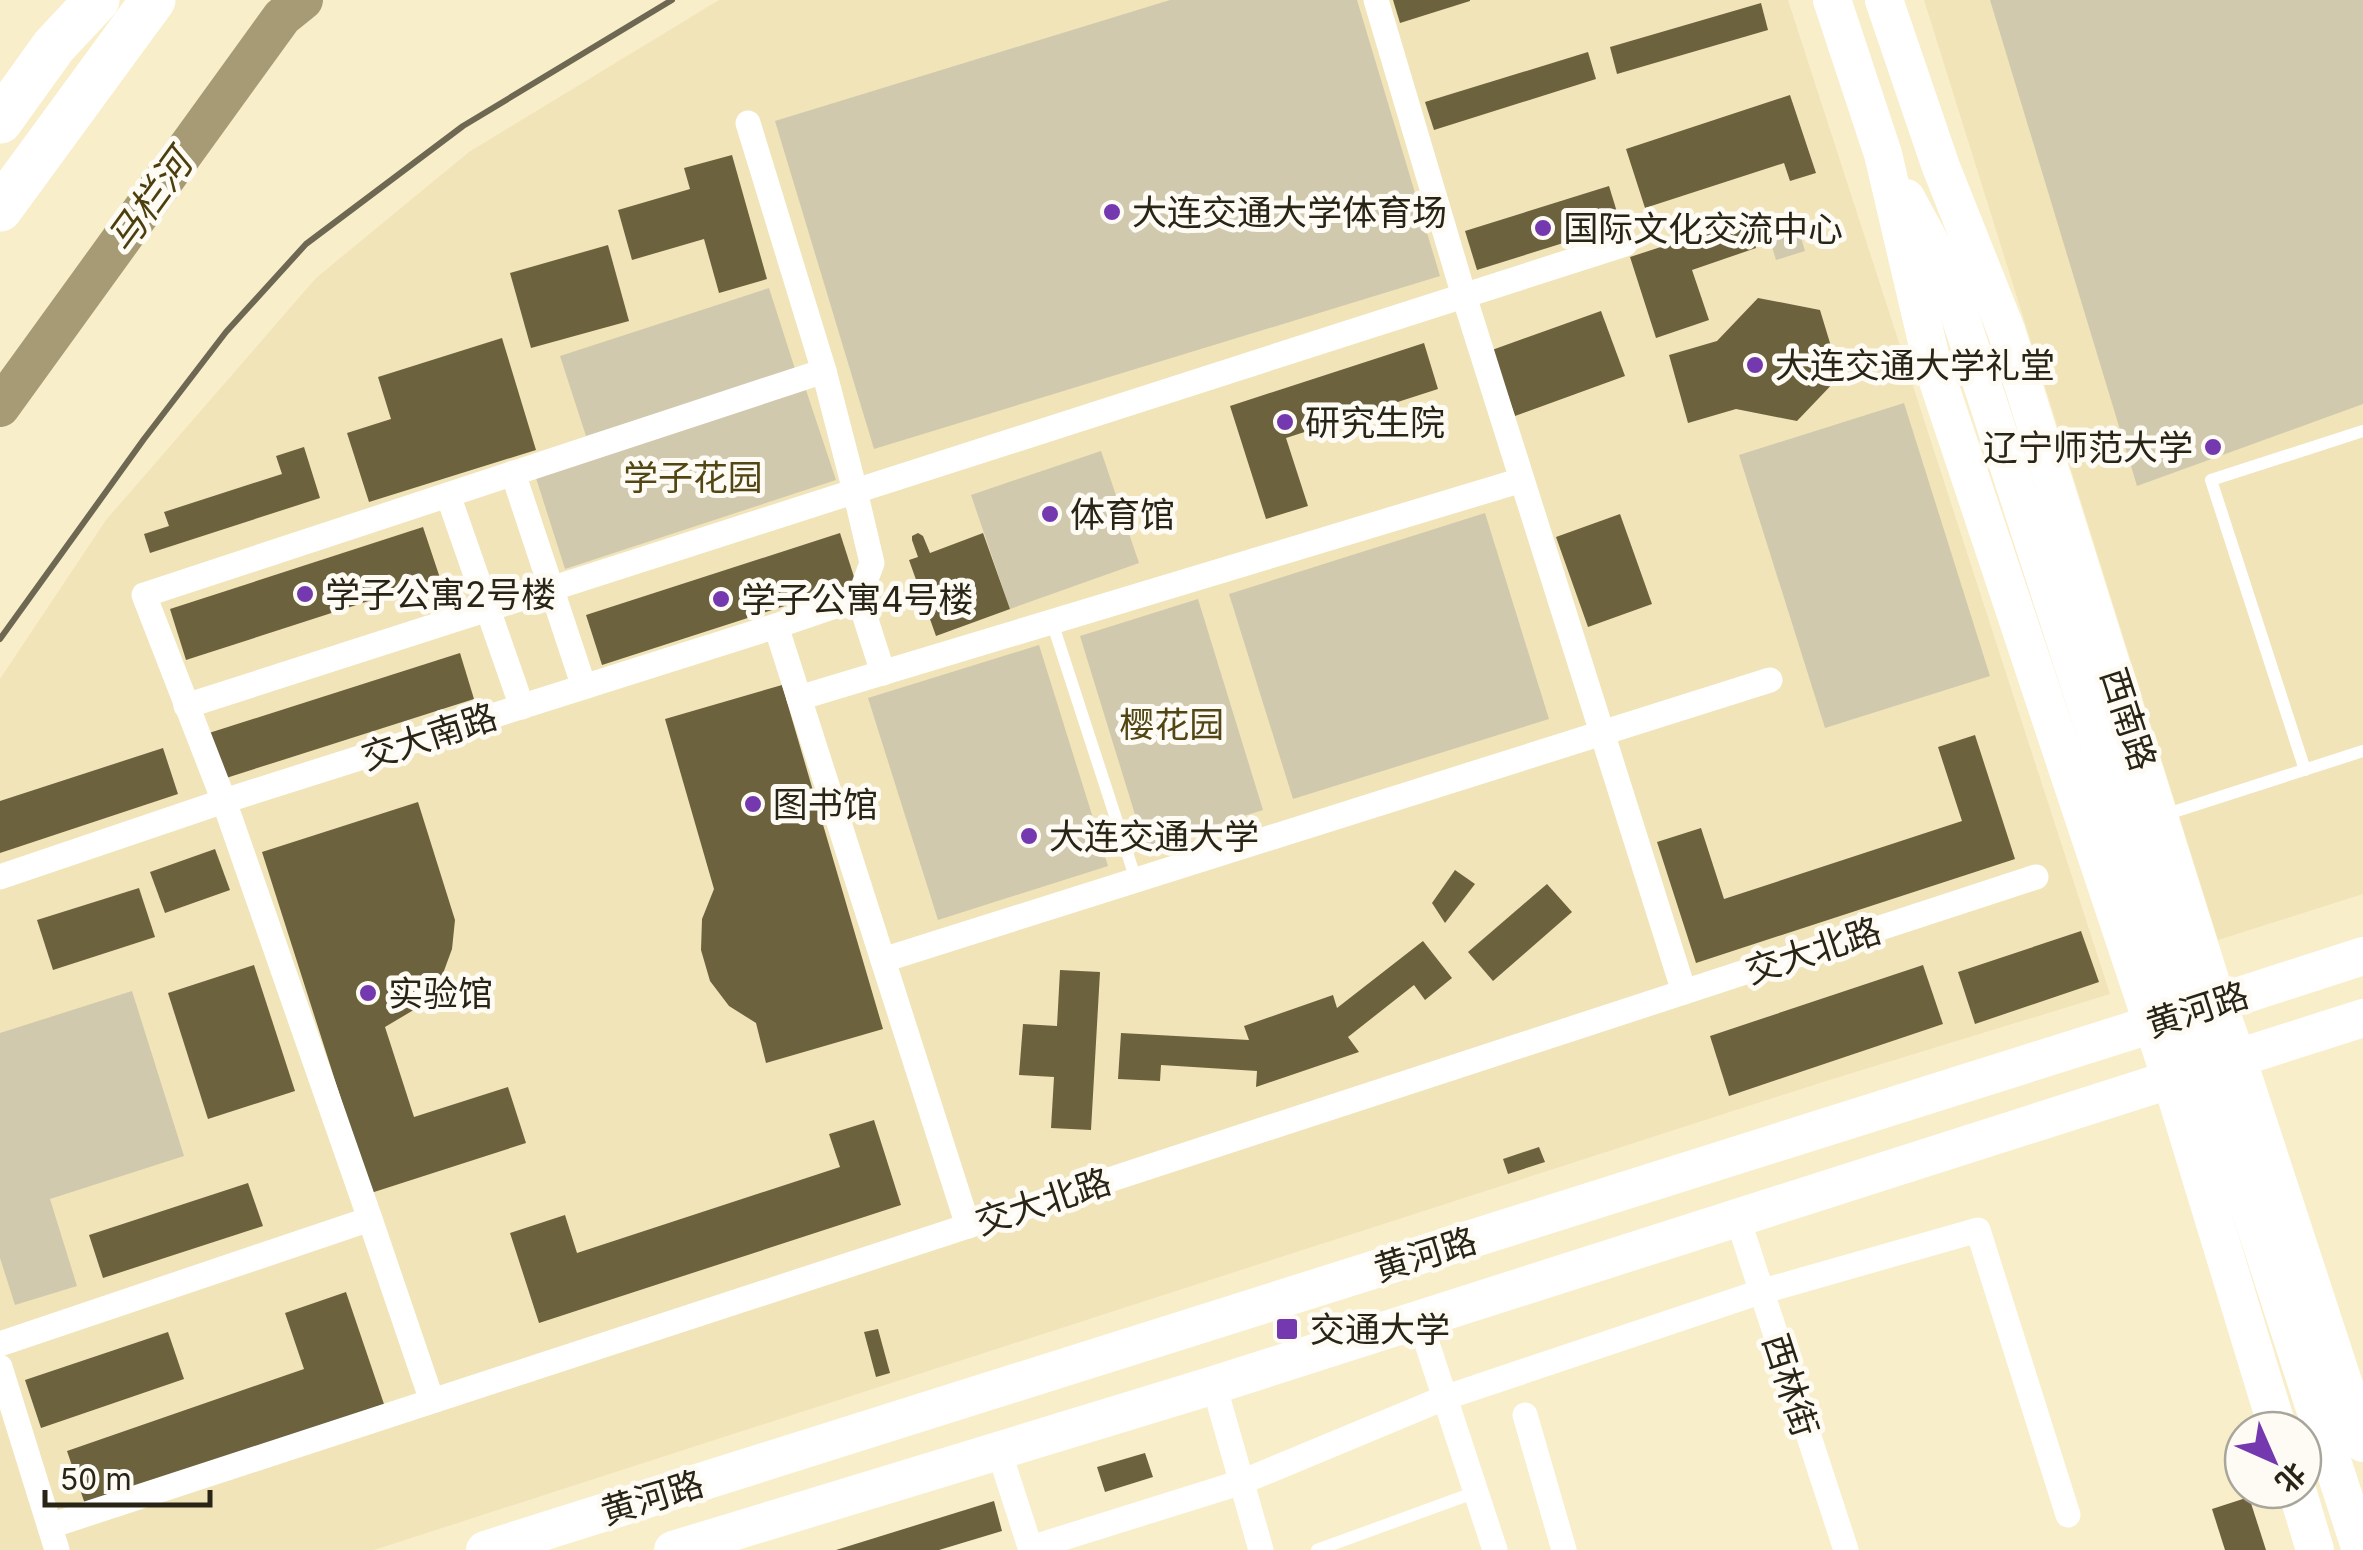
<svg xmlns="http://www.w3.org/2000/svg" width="2363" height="1550" font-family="Inter,'Noto Sans SC',sans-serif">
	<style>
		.built { fill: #f1e4b9 }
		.green { fill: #d0c9ae }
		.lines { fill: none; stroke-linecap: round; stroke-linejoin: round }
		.river { stroke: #a79b75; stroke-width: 40 }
		.building { fill: #6d623e }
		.lane { stroke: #fff; stroke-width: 12 }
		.street { stroke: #fff; stroke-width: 25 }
		.primary { stroke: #fff; stroke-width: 38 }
		.highway { stroke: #fff; stroke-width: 45 }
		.rail { stroke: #6e6852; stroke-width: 6 }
		.poi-dot { fill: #7539af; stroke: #fdfbf4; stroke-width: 4 }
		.labels { text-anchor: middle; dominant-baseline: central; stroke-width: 10; stroke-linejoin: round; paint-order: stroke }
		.poi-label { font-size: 35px; fill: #282416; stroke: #fdfbf4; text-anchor: start }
		.park-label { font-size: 35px; fill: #534615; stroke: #fdfbf4 }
		.street-label { font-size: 35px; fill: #282416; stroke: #fdfbf4 }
		.water-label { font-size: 38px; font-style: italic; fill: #4c3f0d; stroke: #fdfbf4 }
	</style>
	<rect width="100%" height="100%" fill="#f9eeca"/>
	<g class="built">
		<path d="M719,0H1788L2110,994L1826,1081L374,1550H0V679L106,520L316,278L469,152Z"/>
		<path d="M1924,0H2363V894L2218,940Z"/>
	</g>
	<g class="green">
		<path d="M1170,0H1357L1440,276L874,449L775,121Z"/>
		<path d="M1990,0H2363V404L2137,486Z"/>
		<path d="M1793,211L1805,251L1776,260L1764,220Z"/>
		<path d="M769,288L795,369L586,436L560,356Z"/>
		<path d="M806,390L836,480L565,569L536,478Z"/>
		<path d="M1904,403L1990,676L1825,728L1739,455Z"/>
		<path d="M1101,451L1139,563L1010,609L971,495Z"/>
		<path d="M1485,513L1549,719L1293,799L1229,594Z"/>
		<path d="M1198,599L1263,810L1145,847L1080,636Z"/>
		<path d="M1039,645L1108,866L938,920L868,698Z"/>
		<path d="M132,991L184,1156L50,1199L77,1286L15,1305L0,1258V1033Z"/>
	</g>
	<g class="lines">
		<path class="river" d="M0,407L282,17L303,0"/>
	</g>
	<g class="building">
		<path d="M1393,0H1470V1L1400,23Z"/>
		<path d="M1761,3L1768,30L1617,74L1610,47Z"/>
		<path d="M1588,52L1596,79L1434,130L1425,102Z"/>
		<path d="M1790,95L1816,173L1790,181L1784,163L1645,208L1626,149Z"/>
		<path d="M732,155L767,279L719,293L704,239L632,260L618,210L690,189L684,168Z"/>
		<path d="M1609,186L1621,225L1477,270L1465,231Z"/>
		<path d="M1747,219L1756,248L1692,270L1709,320L1656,338L1630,257Z"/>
		<path d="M608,245L629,321L531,348L510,273Z"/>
		<path d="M1758,298L1820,310L1840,376L1797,421L1736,409L1688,423L1669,355L1717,341Z"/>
		<path d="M1601,311L1625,376L1515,416L1492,350Z"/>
		<path d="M502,338L536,450L369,502L347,433L391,419L378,377Z"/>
		<path d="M1424,343L1438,389L1286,438L1308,506L1266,519L1230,406Z"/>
		<path d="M304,447L320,498L150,553L144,534L169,526L164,512L282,474L276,456Z"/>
		<path d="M1620,514L1652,604L1588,627L1556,537Z"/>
		<path d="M423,527L440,578L186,660L170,609Z"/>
		<path d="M840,533L856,583L602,665L586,615Z"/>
		<path d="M918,533L923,536L930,553L983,533L1010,609L936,636L909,560L918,557L912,540V536Z"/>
		<path d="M460,653L474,699L223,779L209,733Z"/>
		<path d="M782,685L883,1029L766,1063L756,1023L729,1006L710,981L701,950L702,919L714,889L665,719Z"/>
		<path d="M1975,735L2015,859L1696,963L1657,842L1701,828L1724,899L1962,821L1938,747Z"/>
		<path d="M163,748L178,794L0,853V801Z"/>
		<path d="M418,802L455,920L452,949L441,979L417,1008L385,1027L414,1117L508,1087L526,1143L371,1193L262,852Z"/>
		<path d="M215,849L230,890L165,913L150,872Z"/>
		<path d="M1455,870L1475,884L1445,923L1432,903Z"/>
		<path d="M1547,884L1572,912L1493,981L1468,952Z"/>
		<path d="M139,888L155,937L53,970L37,920Z"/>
		<path d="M2081,931L2099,982L1975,1024L1958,972Z"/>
		<path d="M1423,941L1452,978L1425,1000L1414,985L1348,1037L1359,1052L1256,1087L1257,1071L1161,1065L1160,1081L1118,1079L1121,1033L1249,1040L1244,1026L1333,995L1337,1008Z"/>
		<path d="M254,965L295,1091L208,1119L168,993Z"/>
		<path d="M1923,965L1943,1024L1729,1096L1710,1036Z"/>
		<path d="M1060,970L1100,972L1091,1130L1051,1128L1054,1077L1019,1075L1023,1024L1057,1026Z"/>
		<path d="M874,1120L901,1205L539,1323L510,1233L565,1215L577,1253L840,1167L829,1134Z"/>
		<path d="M1539,1147L1545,1162L1508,1174L1503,1159Z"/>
		<path d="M248,1183L263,1226L103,1278L89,1235Z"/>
		<path d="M346,1292L385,1407L87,1510L67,1451L304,1369L285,1313Z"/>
		<path d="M878,1329L890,1373L876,1377L864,1332Z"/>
		<path d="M168,1332L184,1379L41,1428L25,1380Z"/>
		<path d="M1145,1453L1153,1477L1105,1492L1097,1467Z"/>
		<path d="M2249,1497L2266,1550H2225L2212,1509Z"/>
		<path d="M994,1501L1002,1531L939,1550H836Z"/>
	</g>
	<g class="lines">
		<g class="lane">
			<path d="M1052,622L1136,880"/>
			<path d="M2305,770L2211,480L2363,431"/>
			<path d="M2161,816L2363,751"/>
			<path d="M1317,1550L1476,1492"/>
		</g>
		<g class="street">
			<path d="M1376,0L1464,296L1684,992"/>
			<path d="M748,123L824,371L855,491L872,563L859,598L883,673"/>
			<path d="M513,473L584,687"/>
			<path d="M448,495L522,707"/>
			<path d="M776,626L968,1226"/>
			<path d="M799,698L1522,480"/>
			<path d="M186,706L1625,244"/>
			<path d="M0,877L224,801L776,626L859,598"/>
			<path d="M883,960L1770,680"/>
			<path d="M370,1219L224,801L144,595L824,371"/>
			<path d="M1738,1219L1846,1550"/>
			<path d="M1419,1319L1495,1550"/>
			<path d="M0,1344L370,1219L432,1401"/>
			<path d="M0,1367L57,1550"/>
			<path d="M1214,1385L1261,1550"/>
			<path d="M1525,1415L1564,1550"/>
			<path d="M999,1451L1031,1550"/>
			<path d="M50,1526L2036,877"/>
			<path d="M1031,1548L1242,1482L1444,1398L1760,1292L1978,1230L2068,1515"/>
		</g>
		<g class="primary">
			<path d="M1832,0L1883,154L1932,363L2171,1079L2278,1430"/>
			<path d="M1884,0L1941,167L2006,330L2217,1002L2237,1058L2363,1443"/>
			<path d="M1906,198L1945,270L2361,1550"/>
			<path d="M2297,1490L2315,1550"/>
			<path d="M485,1550L2153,1024L2363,956"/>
			<path d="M673,1550L1214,1385L2363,1018"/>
		</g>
		<g class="highway">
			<path d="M0,121L54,46L97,0"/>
			<path d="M0,209L153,0"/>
		</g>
		<path class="rail" d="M0,639L144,439L226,332L306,244L463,126L672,0"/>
	</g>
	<g class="poi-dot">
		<circle cx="1112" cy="212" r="10"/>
		<circle cx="1543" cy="228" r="10"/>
		<circle cx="1755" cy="365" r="10"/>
		<circle cx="1285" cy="422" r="10"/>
		<circle cx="2213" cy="447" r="10"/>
		<circle cx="1050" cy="514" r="10"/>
		<circle cx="305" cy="594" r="10"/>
		<circle cx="721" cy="599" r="10"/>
		<circle cx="753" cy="804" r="10"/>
		<circle cx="1029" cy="836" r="10"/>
		<circle cx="368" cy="993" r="10"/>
		<rect x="1275" y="1317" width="24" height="24" rx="5"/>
	</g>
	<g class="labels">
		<g class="poi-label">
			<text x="1132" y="212">大连交通大学体育场</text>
			<text x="1563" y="228">国际文化交流中心</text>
			<text x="1775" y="365">大连交通大学礼堂</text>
			<text x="1305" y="422">研究生院</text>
			<text x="2193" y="447" text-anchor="end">辽宁师范大学</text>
			<text x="1070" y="514">体育馆</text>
			<text x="325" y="594">学子公寓2号楼</text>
			<text x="741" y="599">学子公寓4号楼</text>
			<text x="773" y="804">图书馆</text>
			<text x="1049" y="836">大连交通大学</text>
			<text x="388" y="993">实验馆</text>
			<text x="1310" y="1329">交通大学</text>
		</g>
		<g class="park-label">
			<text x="693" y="477">学子花园</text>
			<text x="1172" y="724">樱花园</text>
		</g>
		<g class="street-label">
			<text transform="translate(2129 719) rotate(72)">西南路</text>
			<text transform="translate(429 736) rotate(-18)">交大南路</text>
			<text transform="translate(1813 950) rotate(-18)">交大北路</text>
			<text transform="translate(2197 1009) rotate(-18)">黄河路</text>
			<text transform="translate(1043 1201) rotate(-18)">交大北路</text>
			<text transform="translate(1425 1254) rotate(-17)">黄河路</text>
			<text transform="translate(1791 1385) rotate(72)">西林街</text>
			<text transform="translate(652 1497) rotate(-17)">黄河路</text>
		</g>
		<g class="water-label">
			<text transform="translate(149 201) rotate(-54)">马栏河</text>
		</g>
	</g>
	<g transform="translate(2273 1460) rotate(135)"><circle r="48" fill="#fdfbf4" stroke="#a8a59b" stroke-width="2.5"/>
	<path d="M0-8L18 38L0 25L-18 38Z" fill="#7539af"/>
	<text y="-15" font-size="28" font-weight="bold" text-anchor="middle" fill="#282416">北</text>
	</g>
	<path d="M45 1490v15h165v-15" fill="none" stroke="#282416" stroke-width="5"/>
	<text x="60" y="1490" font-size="30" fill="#282416" stroke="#fdfbf4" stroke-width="8" paint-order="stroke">50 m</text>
</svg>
